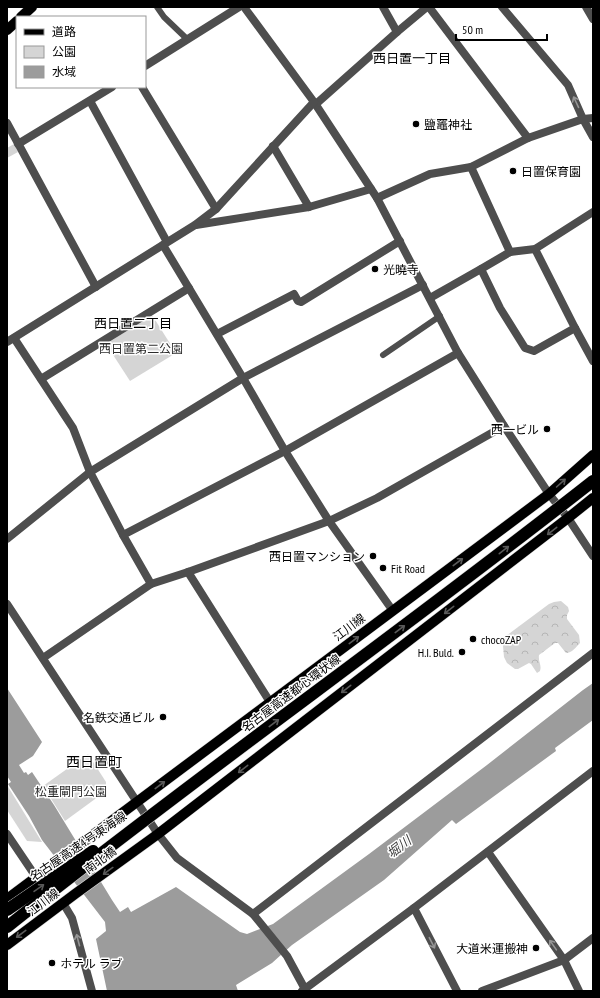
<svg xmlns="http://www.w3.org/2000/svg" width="600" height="998" font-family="'PT Sans Narrow','Noto Sans JP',sans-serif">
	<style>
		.forest { fill: url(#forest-crowns) }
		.park { fill: #d5d5d5 }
		.water { fill: #9c9c9c }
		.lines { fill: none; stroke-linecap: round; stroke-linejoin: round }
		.primary-casing { stroke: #dbdbdb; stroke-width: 11 }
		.service { stroke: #4e4e4e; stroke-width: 6 }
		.minor { stroke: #4e4e4e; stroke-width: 8 }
		.tertiary { stroke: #4e4e4e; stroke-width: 8 }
		.primary { stroke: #000; stroke-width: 10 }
		.motorway-bridge-casing { stroke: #dbdbdb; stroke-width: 13; stroke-linecap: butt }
		.motorway-bridge { stroke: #000; stroke-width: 12 }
		.oneway { stroke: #959595 }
		.oneway2 { stroke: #595959 }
		.poi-dot { fill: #000; stroke: #fff; stroke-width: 1.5 }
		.labels { text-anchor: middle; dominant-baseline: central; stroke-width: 3; stroke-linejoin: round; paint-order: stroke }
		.poi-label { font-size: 12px; fill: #000; stroke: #fff; text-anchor: start }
		.park-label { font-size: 12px; fill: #2c2c2c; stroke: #fff }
		.street-label { font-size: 12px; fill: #000; stroke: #fff }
		.neighbourhood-label { font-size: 13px; fill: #000; stroke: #fff }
		.water-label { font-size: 13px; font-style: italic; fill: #3d3d3d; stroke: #fff }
		.quarter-label { font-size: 14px; fill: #000; stroke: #fff }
	</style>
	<defs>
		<pattern id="forest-crowns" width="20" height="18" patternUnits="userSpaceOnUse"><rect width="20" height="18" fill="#d5d5d5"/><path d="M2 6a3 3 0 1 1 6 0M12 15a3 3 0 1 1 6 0" fill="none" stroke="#b5b5b5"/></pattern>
	</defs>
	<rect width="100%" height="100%" fill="#fff"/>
	<path class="forest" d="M561,601L568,607L569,611L567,615V619L579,635L580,643C576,647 572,653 566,653L558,643H555L539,655C538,662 542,665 540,671L537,673L531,664L529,663L518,669H515L507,663L504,657L503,646L506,636L549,604L554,602Z"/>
	<g class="park">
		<path d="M14,144L18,152L7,158V148Z"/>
		<path d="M152,315L176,353L130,381L106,344Z"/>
		<path d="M88,754L106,782V791L65,821L43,786Z"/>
		<path d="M7,785L42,842L27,841L7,810Z"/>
	</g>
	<path class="water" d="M593,683V720L555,748L556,751L456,824L452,820L384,880L292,945L272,963L236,985L238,991H107L96,939L106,931L105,922L42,840L29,816L8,784L11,782L7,776V688L42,742L33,756L19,765L24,773L26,772L28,775L32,772L54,805L112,900L120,912L128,907L131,912L176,887L240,932L247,934L273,924L369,854L487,765L583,690Z"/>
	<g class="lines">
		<defs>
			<g id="primary">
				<path d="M21,17L32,7"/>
				<path d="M7,30L17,21"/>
				<path d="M7,899L549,494L593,455"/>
				<path d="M7,945L75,894L158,834L568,518L593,498"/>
			</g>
		</defs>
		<use href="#primary" class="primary-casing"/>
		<g class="service">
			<path d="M157,7L164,17L187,39"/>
			<path d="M383,355L440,316"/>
		</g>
		<g class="minor">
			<path d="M244,7L314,102L377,198L458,353L504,426L549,494"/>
			<path d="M383,7L397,32"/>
			<path d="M429,7L528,138"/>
			<path d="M502,7L568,85L583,119L593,137"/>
			<path d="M586,7L593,19"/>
			<path d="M145,66L239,7"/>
			<path d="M142,87L216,209"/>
			<path d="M90,101L167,242"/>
			<path d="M316,104L397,32L427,7"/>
			<path d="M7,123L96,287"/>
			<path d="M18,144L112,87"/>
			<path d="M273,146L309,207"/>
			<path d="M471,167L510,252"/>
			<path d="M377,198L430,174L471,167L528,138L583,119L593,118"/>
			<path d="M196,225L309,207L371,189"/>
			<path d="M163,245L243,378L285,451L329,521L393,611"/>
			<path d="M535,249L575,328L593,361"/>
			<path d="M481,269L500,308L525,348L534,351L575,328"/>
			<path d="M430,298L481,269L510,252L535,249L593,212"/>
			<path d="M217,334L294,294L298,301L301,302L400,241"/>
			<path d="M14,338L73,428L90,472L123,535L151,584"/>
			<path d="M7,342L195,225L216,209L314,102"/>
			<path d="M41,379L189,288"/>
			<path d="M123,535L285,451L458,353"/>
			<path d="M7,539L90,472L243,378L423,285"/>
			<path d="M188,572L270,702"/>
			<path d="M43,658L151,584L188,572L329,521L377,498L504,426"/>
			<path d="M488,852L564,960L579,991"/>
			<path d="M414,908L457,991"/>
			<path d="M482,991L564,960L593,938"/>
		</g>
		<g class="tertiary">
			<path d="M549,494L568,518L593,556"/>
			<path d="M7,604L158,834L177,858L253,914L287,956L306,991"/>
			<path d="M7,834L36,877"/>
			<path d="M63,903L72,918L92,991"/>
			<path d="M253,914L593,653"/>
			<path d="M302,991L414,908L593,771"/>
		</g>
		<use href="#primary" class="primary"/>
		<defs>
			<g id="motorway-bridge">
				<path d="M7,910L93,851"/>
				<path d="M7,927C199,774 400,633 593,481"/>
			</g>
		</defs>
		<use href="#motorway-bridge" class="motorway-bridge-casing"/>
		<use href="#motorway-bridge" class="motorway-bridge"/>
	</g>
	<defs><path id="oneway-shaft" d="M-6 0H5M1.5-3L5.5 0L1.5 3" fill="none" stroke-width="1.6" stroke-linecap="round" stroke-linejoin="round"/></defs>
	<g class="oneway">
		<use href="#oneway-shaft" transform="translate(576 102) rotate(-115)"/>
		<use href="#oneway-shaft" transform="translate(78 940) rotate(-105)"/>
		<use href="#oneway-shaft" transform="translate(432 943) rotate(63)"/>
		<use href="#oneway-shaft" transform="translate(553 945) rotate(-125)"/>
	</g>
	<g class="oneway2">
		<use href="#oneway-shaft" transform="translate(561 483) rotate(-42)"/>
		<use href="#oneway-shaft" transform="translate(552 531) rotate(142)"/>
		<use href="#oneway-shaft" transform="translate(504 550) rotate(-38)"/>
		<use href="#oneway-shaft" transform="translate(458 562) rotate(-37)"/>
		<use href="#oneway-shaft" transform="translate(449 610) rotate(142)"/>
		<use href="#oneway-shaft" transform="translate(400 629) rotate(-37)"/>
		<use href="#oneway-shaft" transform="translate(354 640) rotate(-37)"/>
		<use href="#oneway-shaft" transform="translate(346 689) rotate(142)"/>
		<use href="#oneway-shaft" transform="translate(274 723) rotate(-37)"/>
		<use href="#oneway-shaft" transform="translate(243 769) rotate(142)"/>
		<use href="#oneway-shaft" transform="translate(160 785) rotate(-37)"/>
		<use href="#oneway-shaft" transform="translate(108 871) rotate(144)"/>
		<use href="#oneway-shaft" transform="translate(39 888) rotate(-35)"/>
		<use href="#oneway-shaft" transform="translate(21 934) rotate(143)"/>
	</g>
	<g class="poi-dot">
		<circle cx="416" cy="124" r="4"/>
		<circle cx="513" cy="171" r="4"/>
		<circle cx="375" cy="269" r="4"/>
		<circle cx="547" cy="429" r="4"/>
		<circle cx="373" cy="556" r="4"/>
		<circle cx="383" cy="568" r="4"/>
		<circle cx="473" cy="639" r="4"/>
		<circle cx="462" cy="652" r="4"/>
		<circle cx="163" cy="717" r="4"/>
		<circle cx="536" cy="948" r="4"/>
		<circle cx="52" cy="963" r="4"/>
	</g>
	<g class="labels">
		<g class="poi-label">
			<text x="424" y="124">鹽竈神社</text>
			<text x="521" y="171">日置保育園</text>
			<text x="383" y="269">光曉寺</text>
			<text x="539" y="429" text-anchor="end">西一ビル</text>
			<text x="365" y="556" text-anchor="end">西日置マンション</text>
			<text x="391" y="568">Fit Road</text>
			<text x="481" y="639">chocoZAP</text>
			<text x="454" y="652" text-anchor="end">H.I. Buld.</text>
			<text x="155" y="717" text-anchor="end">名鉄交通ビル</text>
			<text x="528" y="948" text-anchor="end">大道米運搬神</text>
			<text x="60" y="963">ホテル ラブ</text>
		</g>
		<g class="park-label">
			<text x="141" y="348">西日置第二公園</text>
			<text x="71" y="791">松重閘門公園</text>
		</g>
		<g class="street-label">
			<text transform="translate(349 627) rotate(-37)">江川線</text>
			<text transform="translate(291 693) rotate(-37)">名古屋高速都心環状線</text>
			<text transform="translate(78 846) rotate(-34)">名古屋高速4号東海線</text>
			<text transform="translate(100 860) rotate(-36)">南北橋</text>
			<text transform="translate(43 902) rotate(-37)">江川線</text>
		</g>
		<g class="neighbourhood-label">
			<text x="412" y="58">西日置一丁目</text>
			<text x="133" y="323">西日置二丁目</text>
		</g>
		<g class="water-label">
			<text transform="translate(399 847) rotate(-37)">堀川</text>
		</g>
		<g class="quarter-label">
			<text x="94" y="762">西日置町</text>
		</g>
	</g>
	<rect width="600" height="998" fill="none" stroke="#000000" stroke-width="16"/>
	<rect x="16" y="16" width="130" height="72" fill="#ffffff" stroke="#999999"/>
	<rect x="24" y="29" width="20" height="6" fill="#000000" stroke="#999999"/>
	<text x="52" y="36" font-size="12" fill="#000000">道路</text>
	<rect x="24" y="46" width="20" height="12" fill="#d5d5d5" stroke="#999999"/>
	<text x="52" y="56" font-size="12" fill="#000000">公園</text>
	<rect x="24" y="66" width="20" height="12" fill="#9c9c9c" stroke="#999999"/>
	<text x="52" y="76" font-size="12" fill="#000000">水域</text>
	<path d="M456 34v6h91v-6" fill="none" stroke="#000000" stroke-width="2"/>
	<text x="462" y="34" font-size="12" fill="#000000" stroke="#ffffff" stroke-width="3" paint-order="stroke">50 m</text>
</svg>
